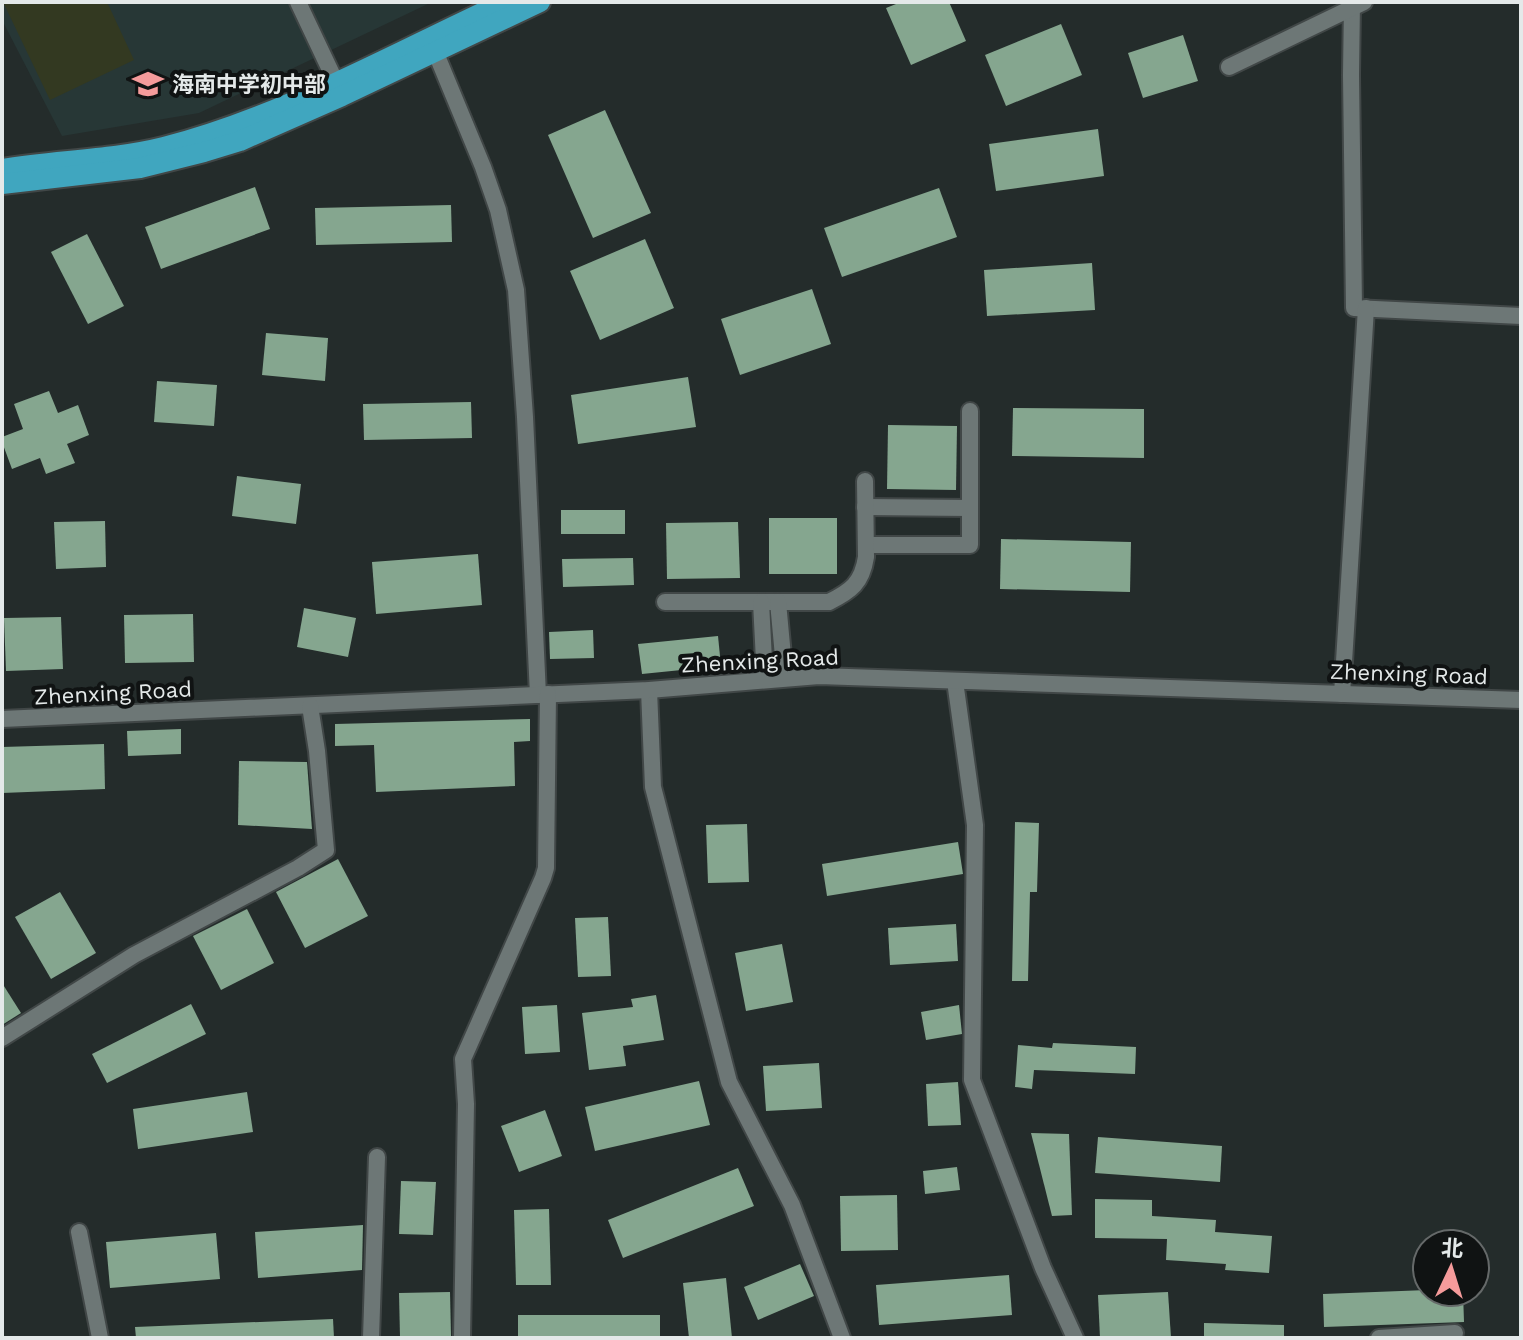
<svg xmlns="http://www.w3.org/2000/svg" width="1523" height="1340" font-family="'Work Sans','Noto Sans SC',sans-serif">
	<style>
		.built { fill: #273736 }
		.green { fill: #333921 }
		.building { fill: #85a68f }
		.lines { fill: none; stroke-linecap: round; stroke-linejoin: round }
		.minor-casing { stroke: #414747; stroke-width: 20 }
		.major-casing { stroke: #414747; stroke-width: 24 }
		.minor { stroke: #6d7776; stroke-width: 16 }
		.major { stroke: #40a6bf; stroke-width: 20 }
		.labels { text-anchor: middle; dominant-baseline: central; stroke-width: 8; stroke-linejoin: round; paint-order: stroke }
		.poi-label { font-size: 22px; font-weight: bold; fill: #e4e9e9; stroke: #101313; text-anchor: start }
		.street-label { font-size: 22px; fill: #e4e9e9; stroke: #101313 }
	</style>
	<rect width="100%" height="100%" fill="#242c2b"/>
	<path class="built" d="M2,2H432L199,113L62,136L2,20Z"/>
	<path class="green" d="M3,2H107L134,60L50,100Z"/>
	<g class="building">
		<path d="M901,2H949L966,41L911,65L886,8Z"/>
		<path d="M1061,24L1082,75L1006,106L985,55Z"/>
		<path d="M1183,35L1198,81L1143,98L1128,53Z"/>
		<path d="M605,110L651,213L593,238L548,135Z"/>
		<path d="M1098,129L1104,176L996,191L989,144Z"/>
		<path d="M255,187L270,229L161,269L145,227Z"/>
		<path d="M939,188L957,237L842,277L824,228Z"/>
		<path d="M451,205L452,242L316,245L315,208Z"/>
		<path d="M87,234L124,306L88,324L51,252Z"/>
		<path d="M645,239L674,308L600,340L570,271Z"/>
		<path d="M1092,263L1095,310L987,316L984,270Z"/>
		<path d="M812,289L831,344L740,375L721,319Z"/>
		<path d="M266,333L328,338L325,381L262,375Z"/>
		<path d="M688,377L696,427L578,444L571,395Z"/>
		<path d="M157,381L217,385L214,426L154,422Z"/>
		<path d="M49,391L58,413L78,405L89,435L67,444L75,463L46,474L40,458L12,469L2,442V437L23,429L14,404Z"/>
		<path d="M471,402L472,438L364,440L363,404Z"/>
		<path d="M1013,408L1144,409V458L1012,456Z"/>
		<path d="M888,425L957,426L956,490L887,489Z"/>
		<path d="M237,476L301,484L296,524L232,516Z"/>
		<rect x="561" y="510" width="64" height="24"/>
		<rect x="769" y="518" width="68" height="56"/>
		<path d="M105,521L106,567L56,569L54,522Z"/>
		<path d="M738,522L740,578L667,579L666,523Z"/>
		<path d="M1001,539L1131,542L1130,592L1000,589Z"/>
		<path d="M478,554L482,605L376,614L372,562Z"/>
		<path d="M633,558L634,585L563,587L562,559Z"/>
		<path d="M304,608L356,618L348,657L297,647Z"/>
		<path d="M193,614L194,662L125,663L124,615Z"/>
		<path d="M61,617L63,669L6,671L4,618Z"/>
		<path d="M593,630L594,658L550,659L549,632Z"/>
		<path d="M718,636L721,666L642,674L638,644Z"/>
		<path d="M530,719V741L514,742L515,786L376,792L374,745L335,746V724Z"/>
		<path d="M181,729V754L128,756L127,731Z"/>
		<path d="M104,744L105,789L2,793V747Z"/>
		<path d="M239,761L307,762L312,829L238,825Z"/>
		<path d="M1015,822L1039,823L1037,892H1030L1028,981H1012Z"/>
		<path d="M747,824L749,882L708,883L706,825Z"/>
		<path d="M958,842L963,874L827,896L822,864Z"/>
		<path d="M338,859L368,916L305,948L276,892Z"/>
		<path d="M60,892L96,953L51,979L15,917Z"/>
		<path d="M247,909L274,963L221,990L193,936Z"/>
		<path d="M608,917L611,976L578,977L575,918Z"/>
		<path d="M956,924L958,961L890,965L888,928Z"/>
		<path d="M782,944L793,1002L746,1011L735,953Z"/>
		<path d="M2,983L21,1013L2,1025Z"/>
		<path d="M656,995L664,1040L623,1046L626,1066L589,1070L582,1013L633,1007L631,999Z"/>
		<path d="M191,1004L206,1034L107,1083L92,1054Z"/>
		<path d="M557,1005L560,1052L525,1054L522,1007Z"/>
		<path d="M959,1005L962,1034L926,1040L921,1012Z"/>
		<path d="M1053,1043L1136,1047L1135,1074L1034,1070L1032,1089L1015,1087L1018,1045L1052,1048Z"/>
		<path d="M819,1063L822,1108L766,1111L763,1066Z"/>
		<path d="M699,1081L710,1125L595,1151L585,1107Z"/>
		<path d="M958,1082L961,1125L928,1126L926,1084Z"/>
		<path d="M247,1092L253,1132L138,1149L133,1109Z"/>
		<path d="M545,1110L562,1156L519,1172L501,1126Z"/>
		<path d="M1031,1133L1069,1134L1072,1215L1052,1216Z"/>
		<path d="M1098,1137L1222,1146L1220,1182L1095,1173Z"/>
		<path d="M957,1167L960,1190L925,1194L923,1171Z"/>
		<path d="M738,1168L754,1206L623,1258L608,1220Z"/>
		<path d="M401,1181L436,1182L433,1235L399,1234Z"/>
		<path d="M897,1195L898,1250L841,1251L840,1196Z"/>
		<path d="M1095,1199L1152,1200V1216L1216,1220L1215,1232L1272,1236L1269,1273L1225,1270L1226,1264L1166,1260L1167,1239L1095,1238Z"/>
		<path d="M549,1209L551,1285H516L514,1210Z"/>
		<path d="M363,1225L362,1270L258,1278L255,1232Z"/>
		<path d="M216,1233L220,1279L110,1288L106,1242Z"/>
		<path d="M800,1264L814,1296L758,1320L744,1287Z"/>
		<path d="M1009,1275L1012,1315L879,1325L876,1285Z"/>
		<path d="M726,1278L732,1338H689L683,1283Z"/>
		<path d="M1427,1290V1292H1463L1464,1322L1324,1327L1323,1294Z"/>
		<path d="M450,1292L451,1336L400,1337L399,1293Z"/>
		<path d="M1168,1292L1171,1338H1100L1098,1295Z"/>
		<rect x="518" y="1315" width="142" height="23"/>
		<path d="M333,1319L334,1338H136L135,1327Z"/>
		<path d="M1204,1323L1284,1325V1338H1204Z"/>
	</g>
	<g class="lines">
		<defs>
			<g id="minor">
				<path d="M298,2L340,91"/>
				<path d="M1352,2L1351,75L1354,308L1521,316"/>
				<path d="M435,51L483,167L498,210L516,290L525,417L538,695"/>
				<path d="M1229,67L1364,2"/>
				<path d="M865,507L970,508"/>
				<path d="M866,545H970V411"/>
				<path d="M665,602H829C851,591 862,583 866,557L865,481"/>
				<path d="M761,602L765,680"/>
				<path d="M778,602L785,678"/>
				<path d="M955,681L975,825L972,1080L1043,1268L1075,1338"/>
				<path d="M649,690L653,787L729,1082L792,1205L842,1338"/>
				<path d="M1342,694L1366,308"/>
				<path d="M2,719L649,690L819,676L1521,700"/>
				<path d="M2,1038L134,955L298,868L326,850L317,751L310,706"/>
				<path d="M79,1232L100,1338"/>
				<path d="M371,1338L377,1157"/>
				<path d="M462,1338L466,1104L463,1059L543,878L546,868L548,694"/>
				<path d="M1379,1338L1455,1333"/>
			</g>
			<g id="major">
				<path d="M2,169C56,160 112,160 164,147C284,116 394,53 505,2"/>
				<path d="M2,184L140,168L204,152L240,141L342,96L540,2"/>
			</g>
		</defs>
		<use href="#minor" class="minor-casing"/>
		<use href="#major" class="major-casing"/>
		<use href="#minor" class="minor"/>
		<use href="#major" class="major"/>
	</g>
	<defs>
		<symbol id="school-bare" viewBox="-9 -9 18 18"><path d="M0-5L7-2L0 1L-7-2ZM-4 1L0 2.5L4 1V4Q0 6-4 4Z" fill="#f59b9b" stroke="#101313" stroke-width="2.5" paint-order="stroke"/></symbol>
	</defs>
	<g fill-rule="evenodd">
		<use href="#school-bare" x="126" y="62" width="44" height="44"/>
	</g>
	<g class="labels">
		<g class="poi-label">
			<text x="172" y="84">海南中学初中部</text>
		</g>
		<g class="street-label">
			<text transform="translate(760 661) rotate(-3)">Zhenxing Road</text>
			<text transform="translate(1409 674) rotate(2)">Zhenxing Road</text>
			<text transform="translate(113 693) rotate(-3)">Zhenxing Road</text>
		</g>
	</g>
	<rect width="1523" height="1340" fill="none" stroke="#e4e9e9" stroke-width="8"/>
	<g transform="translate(1451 1268) rotate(4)"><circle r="38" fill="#101313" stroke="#656969" stroke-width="2"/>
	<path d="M0-6L14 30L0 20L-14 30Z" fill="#f59b9b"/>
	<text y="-12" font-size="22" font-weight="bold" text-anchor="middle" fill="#e4e9e9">北</text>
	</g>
</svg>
